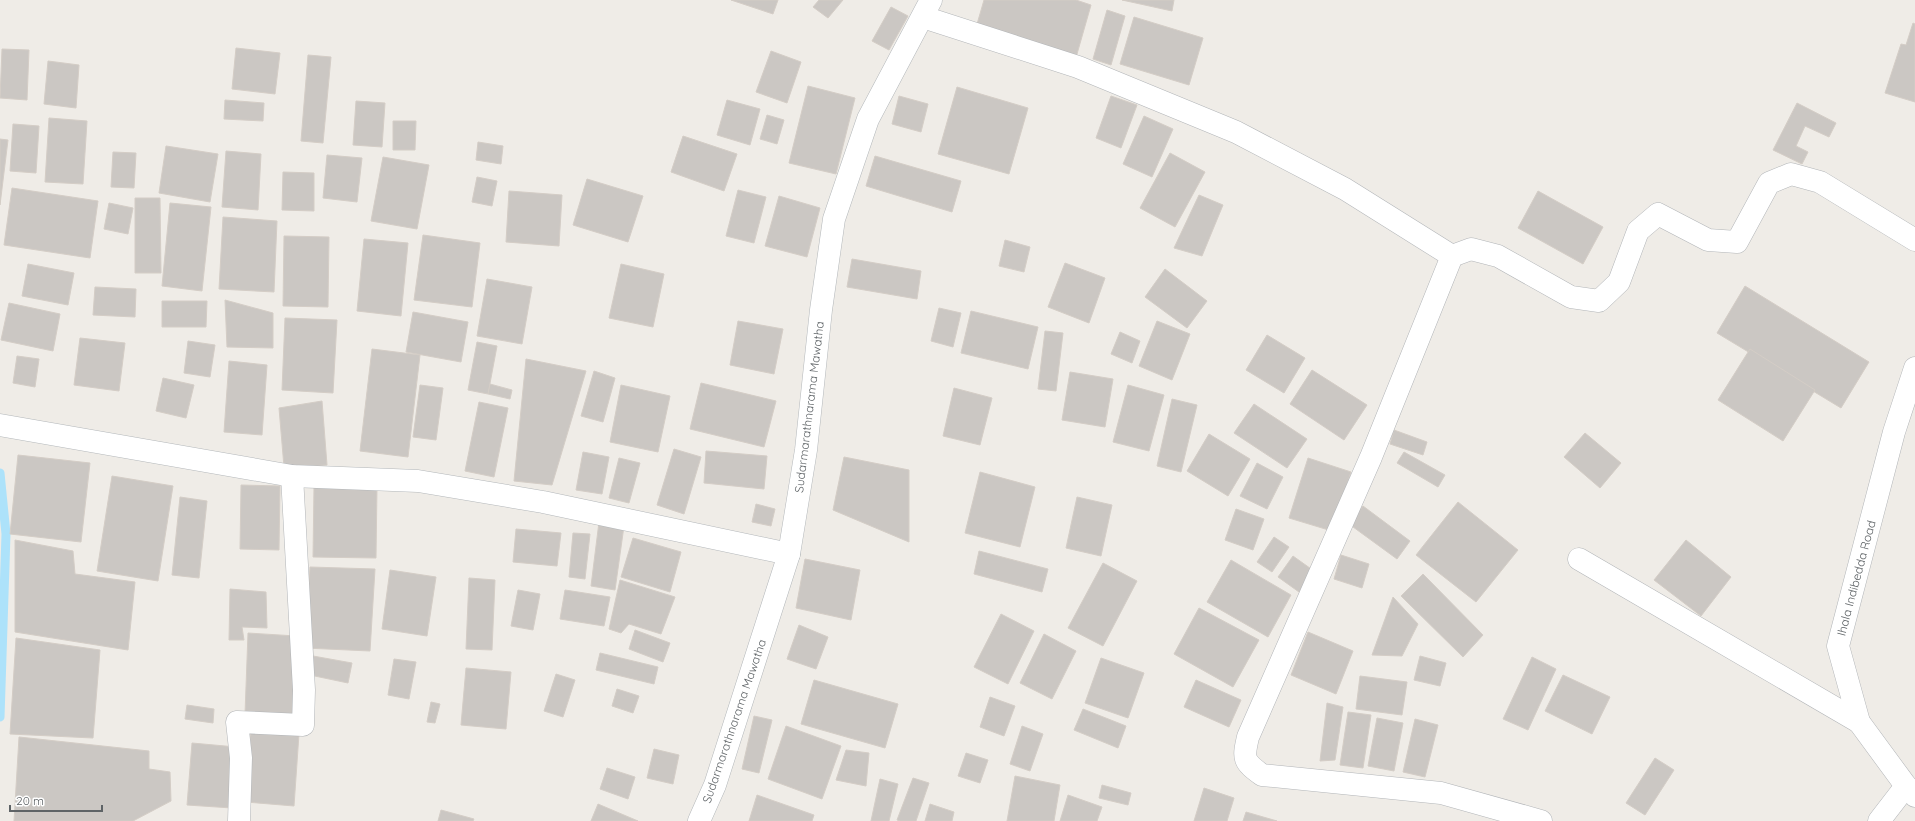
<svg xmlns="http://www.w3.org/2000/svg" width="1915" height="821" font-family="Quicksand,sans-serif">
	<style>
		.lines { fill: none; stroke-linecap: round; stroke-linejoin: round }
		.stream { stroke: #ade2fa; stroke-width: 9 }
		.building { fill: #cbc7c3; stroke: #d4cdc6 }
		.street-casing { stroke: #b2b5b8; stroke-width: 23 }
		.secondary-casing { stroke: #b3b7ba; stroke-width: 23 }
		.street { stroke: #fff; stroke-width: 22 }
		.secondary { stroke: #fff; stroke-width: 22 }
		.labels { text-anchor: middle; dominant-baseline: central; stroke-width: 3; stroke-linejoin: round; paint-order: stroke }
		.street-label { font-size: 12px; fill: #5e6366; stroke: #fff }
	</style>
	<rect width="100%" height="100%" fill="#efece7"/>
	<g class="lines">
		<path class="stream" d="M0,473L6,534L0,717"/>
	</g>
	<g class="building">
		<path d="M731,0H778L773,14Z"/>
		<path d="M819,0H843L828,18L813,7Z"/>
		<path d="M984,0H1076L1091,5L1075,61L975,31Z"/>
		<path d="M1122,0H1174L1172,11Z"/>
		<path d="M891,7L908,16L889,50L872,41Z"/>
		<path d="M1107,10L1125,16L1111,65L1093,59Z"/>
		<path d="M1134,17L1203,38L1189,85L1120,64Z"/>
		<path d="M1913,23L1915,24V102L1885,93L1901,44L1906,45Z"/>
		<path d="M236,48L280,53L275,94L232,89Z"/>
		<path d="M2,49L29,50L27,100L0,98Z"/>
		<path d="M771,51L801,62L787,103L756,92Z"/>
		<path d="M308,55L331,57L323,143L301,141Z"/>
		<path d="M48,61L79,65L76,108L44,104Z"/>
		<path d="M808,86L855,98L836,174L789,163Z"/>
		<path d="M957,87L1028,108L1009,174L938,154Z"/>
		<path d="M899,96L928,104L921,132L892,124Z"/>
		<path d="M1111,96L1137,105L1121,148L1096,138Z"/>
		<path d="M225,100L264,103L263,121L224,119Z"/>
		<path d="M727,100L760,109L750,145L717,135Z"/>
		<path d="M356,101L385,103L382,147L353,145Z"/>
		<path d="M1797,103L1836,123L1829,137L1805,126L1796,146L1808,152L1802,164L1773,150Z"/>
		<path d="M767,115L784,120L777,144L760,139Z"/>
		<path d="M1144,116L1173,129L1152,177L1123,164Z"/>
		<path d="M49,118L87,121L83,184L45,182Z"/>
		<path d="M393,121H416L415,150H393Z"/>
		<path d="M13,124L39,126L36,173L10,171Z"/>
		<path d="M683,136L737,154L724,191L671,172Z"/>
		<path d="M0,139L8,140L0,205Z"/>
		<path d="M478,142L503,146L501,164L476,160Z"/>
		<path d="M166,146L218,154L210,202L159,193Z"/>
		<path d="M226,151L261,154L258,210L222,207Z"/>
		<path d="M113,152L136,153L134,188L111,187Z"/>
		<path d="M1170,153L1205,172L1175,227L1140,208Z"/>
		<path d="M327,155L362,158L357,202L323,198Z"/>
		<path d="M875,156L961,181L952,212L866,186Z"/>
		<path d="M383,157L429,165L417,229L371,221Z"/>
		<path d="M283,172L314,173V211L282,210Z"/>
		<path d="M477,177L497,181L492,206L472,202Z"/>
		<path d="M587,179L643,196L628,242L573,225Z"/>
		<path d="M12,188L98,201L90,258L4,245Z"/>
		<path d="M738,190L766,197L754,243L726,236Z"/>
		<path d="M509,191L562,195L559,246L506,242Z"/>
		<path d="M1538,191L1603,227L1583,264L1518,228Z"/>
		<path d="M1199,195L1223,205L1202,256L1174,248Z"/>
		<path d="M779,196L820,208L807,257L765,246Z"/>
		<path d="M135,198H160L161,273H135Z"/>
		<path d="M109,203L133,208L128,234L104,229Z"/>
		<path d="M170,203L211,207L202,291L162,286Z"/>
		<path d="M223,217L277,221L274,292L219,289Z"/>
		<path d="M423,235L480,243L472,307L414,300Z"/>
		<path d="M284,236L329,237L328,307L283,306Z"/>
		<path d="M364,239L408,243L401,316L357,311Z"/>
		<path d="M1005,240L1030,247L1024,272L999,266Z"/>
		<path d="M852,259L921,271L917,299L847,287Z"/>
		<path d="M1065,263L1105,278L1089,323L1048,307Z"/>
		<path d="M28,264L74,273L68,305L22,296Z"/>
		<path d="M621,264L664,274L653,327L609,318Z"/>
		<path d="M1165,269L1207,301L1187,328L1145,297Z"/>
		<path d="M487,279L532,287L522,344L477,336Z"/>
		<path d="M1745,286L1869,362L1841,408L1717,333Z"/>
		<path d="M95,287L136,289L135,317L93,315Z"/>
		<path d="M225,300L273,313V348L227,347Z"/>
		<path d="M162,301H207L206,327H162Z"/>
		<path d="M9,303L60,314L53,351L1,340Z"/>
		<path d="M939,308L961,313L953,347L931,341Z"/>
		<path d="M971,311L1038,327L1028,369L961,353Z"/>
		<path d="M413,312L468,322L461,362L406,352Z"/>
		<path d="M285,318L337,320L333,393L282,390Z"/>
		<path d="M738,321L783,329L774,374L730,365Z"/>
		<path d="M1157,321L1190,334L1172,380L1139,366Z"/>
		<path d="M1045,331L1063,333L1056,391L1038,389Z"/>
		<path d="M1120,332L1140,341L1132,363L1111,354Z"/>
		<path d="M1267,335L1305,358L1284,393L1246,370Z"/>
		<path d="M80,338L125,343L119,391L74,385Z"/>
		<path d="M188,341L215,345L210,377L184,373Z"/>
		<path d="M477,342L497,346L488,394L468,390Z"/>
		<path d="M372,349L420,355L408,457L360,451Z"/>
		<path d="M1750,349L1815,390L1783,441L1718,400Z"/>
		<path d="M17,356L39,359L35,387L13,383Z"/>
		<path d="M526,359L586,371L552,485L514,481Z"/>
		<path d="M229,361L267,365L262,435L224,432Z"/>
		<path d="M1312,370L1367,405L1344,440L1290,404Z"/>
		<path d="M594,371L615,378L603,422L581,416Z"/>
		<path d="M1070,372L1113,379L1105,427L1062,420Z"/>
		<path d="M163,378L194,385L186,418L156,411Z"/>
		<path d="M701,383L776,401L764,447L690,429Z"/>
		<path d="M490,384L512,390L510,399L488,394Z"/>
		<path d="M420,385L443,388L436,440L413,437Z"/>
		<path d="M621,385L670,396L658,452L610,442Z"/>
		<path d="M1128,385L1164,395L1149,451L1113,442Z"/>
		<path d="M954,388L992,398L980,445L943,436Z"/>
		<path d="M1172,399L1197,405L1181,472L1157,466Z"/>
		<path d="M322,401L327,465L284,467L279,408Z"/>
		<path d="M479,402L508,408L494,477L465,471Z"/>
		<path d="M1254,404L1307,439L1287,468L1234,433Z"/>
		<path d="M1394,430L1427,442L1423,455L1390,444Z"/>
		<path d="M1585,433L1621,463L1600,488L1564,457Z"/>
		<path d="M1209,434L1250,459L1228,496L1187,471Z"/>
		<path d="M674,449L701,457L684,514L657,505Z"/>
		<path d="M706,451L767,456L764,489L704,483Z"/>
		<path d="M583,452L609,457L602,494L576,490Z"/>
		<path d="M1404,452L1445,475L1438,487L1397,463Z"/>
		<path d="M18,455L90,463L81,542L10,534Z"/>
		<path d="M844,457L909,470V542L833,510Z"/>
		<path d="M619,458L640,463L629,503L609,498Z"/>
		<path d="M1308,458L1351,472L1332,531L1289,518Z"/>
		<path d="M1257,463L1283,477L1267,509L1240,496Z"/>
		<path d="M980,472L1035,487L1020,547L965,533Z"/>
		<path d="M112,476L173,486L158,581L97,571Z"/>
		<path d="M241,485L280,486L279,550L240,549Z"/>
		<path d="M314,486L377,487L376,558L313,557Z"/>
		<path d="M180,497L207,501L199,578L172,575Z"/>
		<path d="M1077,497L1112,505L1101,556L1066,548Z"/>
		<path d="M1458,502L1518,550L1476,602L1416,555Z"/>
		<path d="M756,504L775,509L771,526L752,522Z"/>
		<path d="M1363,506L1410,541L1397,559L1349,524Z"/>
		<path d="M1236,509L1264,519L1253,550L1225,540Z"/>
		<path d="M599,522L624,526L615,590L591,586Z"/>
		<path d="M516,529L561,533L557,566L513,562Z"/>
		<path d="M573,533L590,534L585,579L569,577Z"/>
		<path d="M1274,537L1289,547L1272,572L1257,562Z"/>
		<path d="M633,538L681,552L670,592L621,577Z"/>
		<path d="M15,540L73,551L75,574L135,582L128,650L15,632Z"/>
		<path d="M1686,540L1731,577L1701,616L1654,580Z"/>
		<path d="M979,551L1048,569L1042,592L974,574Z"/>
		<path d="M1341,555L1369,564L1362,588L1334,579Z"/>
		<path d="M1293,556L1314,571L1299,592L1278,577Z"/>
		<path d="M805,559L860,570L851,620L796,608Z"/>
		<path d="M1231,560L1291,595L1268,637L1207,602Z"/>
		<path d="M1103,563L1137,581L1103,646L1068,628Z"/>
		<path d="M310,567L375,569L370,651L305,648Z"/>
		<path d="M390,570L436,577L427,636L382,629Z"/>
		<path d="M1423,574L1483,635L1463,657L1401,596Z"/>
		<path d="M469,578L495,580L492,650L466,649Z"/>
		<path d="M620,580L675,597L661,634L629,624L621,633L609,629Z"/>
		<path d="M230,589L266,592L267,628L242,627L244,640H229Z"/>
		<path d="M518,590L540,594L533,630L511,626Z"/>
		<path d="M565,590L610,597L604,626L560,619Z"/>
		<path d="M1393,597L1418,624L1402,656L1372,655Z"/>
		<path d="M1199,608L1259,640L1233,687L1174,654Z"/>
		<path d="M1001,614L1034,631L1008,684L974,667Z"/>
		<path d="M799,625L828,637L816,669L787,659Z"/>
		<path d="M635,630L670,643L663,662L629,649Z"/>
		<path d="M1308,632L1353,651L1336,694L1291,675Z"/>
		<path d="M248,633L296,636L293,716L245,714Z"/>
		<path d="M1044,634L1076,651L1052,699L1020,683Z"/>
		<path d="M16,638L100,650L93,738L10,734Z"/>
		<path d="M600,653L658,667L654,684L596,670Z"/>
		<path d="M313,656L352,663L348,683L310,675Z"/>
		<path d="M1420,656L1446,663L1440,686L1414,680Z"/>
		<path d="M1532,657L1556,669L1528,730L1503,719Z"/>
		<path d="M1101,658L1144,673L1128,718L1085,703Z"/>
		<path d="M394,659L416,662L409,699L388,695Z"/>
		<path d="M466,668L511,672L506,729L461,725Z"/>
		<path d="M556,674L575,680L563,717L544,711Z"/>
		<path d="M1563,675L1610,697L1592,734L1545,711Z"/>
		<path d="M1360,676L1407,682L1402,715L1356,709Z"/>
		<path d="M814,680L898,704L885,748L801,724Z"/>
		<path d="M1196,680L1241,700L1229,727L1184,707Z"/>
		<path d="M617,689L639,696L633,713L612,706Z"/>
		<path d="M990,697L1015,706L1004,736L980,727Z"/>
		<path d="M431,702L440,704L435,723L427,722Z"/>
		<path d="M1327,703L1343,707L1335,760L1320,761Z"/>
		<path d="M187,705L214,709L213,723L185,719Z"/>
		<path d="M1083,709L1126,726L1118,748L1074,730Z"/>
		<path d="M1348,712L1371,715L1363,768L1340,765Z"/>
		<path d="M754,716L772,720L759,773L742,769Z"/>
		<path d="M1377,718L1403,723L1394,771L1368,766Z"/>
		<path d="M1415,719L1438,725L1425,777L1403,772Z"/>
		<path d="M786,726L841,746L822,799L768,779Z"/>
		<path d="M1022,726L1043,734L1030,771L1010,764Z"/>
		<path d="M251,730L299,734L294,806L246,802Z"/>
		<path d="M19,737L149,751V769L170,772L171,801L133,821H14Z"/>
		<path d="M192,743L236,747L232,808L187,805Z"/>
		<path d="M654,749L679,755L673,784L647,778Z"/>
		<path d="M846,750L869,753L866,786L836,780Z"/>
		<path d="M966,753L988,760L980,783L958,776Z"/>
		<path d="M1655,758L1674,770L1645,815L1626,803Z"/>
		<path d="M607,768L635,777L628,799L600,789Z"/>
		<path d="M1015,776L1060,785L1054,821H1007Z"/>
		<path d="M913,778L929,783L916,821H900L897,820Z"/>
		<path d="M880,779L898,784L889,821H871Z"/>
		<path d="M1102,785L1131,793L1128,805L1099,798Z"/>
		<path d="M1204,788L1234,798L1227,821H1194Z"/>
		<path d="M757,795L814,815L812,821H749Z"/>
		<path d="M1068,795L1102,807L1097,821H1060Z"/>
		<path d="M598,804L638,821H591Z"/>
		<path d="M930,804L954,812L952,821H925Z"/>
		<path d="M441,810L474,819L473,821H438Z"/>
		<path d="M1246,812L1277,821H1243Z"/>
	</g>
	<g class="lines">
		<defs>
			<g id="street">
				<path d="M923,17L1078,67L1236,132L1345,189L1452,256"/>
				<path d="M1915,368L1894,432L1838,646L1859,722L1906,786L1915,796"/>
				<path d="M1579,559L1859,722"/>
				<path d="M239,821L241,758L237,722L303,725L304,690L292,476"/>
				<path d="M1541,821L1441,793L1262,775C1243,761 1243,759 1248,737L1371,457L1452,256L1471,249L1498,256L1571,297L1599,301L1619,282L1638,231L1658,214L1708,240L1737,242L1769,183L1791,174L1820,182L1915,240"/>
				<path d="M1879,821L1906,786"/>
			</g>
			<g id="secondary">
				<path d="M0,425L292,476L418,481L543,502L789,554"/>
				<path d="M699,821L715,785L789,554L806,450L821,310L834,219L868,119L931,0"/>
			</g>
		</defs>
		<use href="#street" class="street-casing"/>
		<use href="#secondary" class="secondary-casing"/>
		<use href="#street" class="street"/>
		<use href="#secondary" class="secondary"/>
	</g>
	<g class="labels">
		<g class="street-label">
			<text transform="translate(809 407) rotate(-83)">Sudarmarathnarama Mawatha</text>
			<text transform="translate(1856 578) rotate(-75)">Ihala Indibedda Road</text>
			<text transform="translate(734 721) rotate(-71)">Sudarmarathnarama Mawatha</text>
		</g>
	</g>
	<path d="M10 805v6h92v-6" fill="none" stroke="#5e6366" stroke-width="2"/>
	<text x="16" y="805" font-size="12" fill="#5e6366" stroke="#ffffff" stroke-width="3" paint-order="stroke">20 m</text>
</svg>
